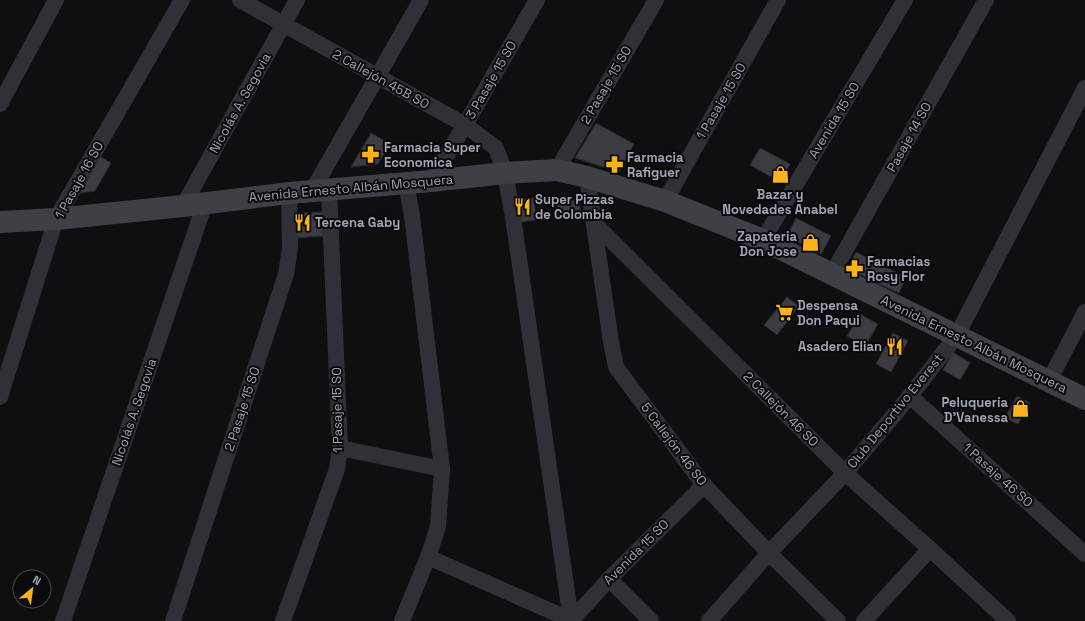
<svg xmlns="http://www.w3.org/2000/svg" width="1085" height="621" font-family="'Space Grotesk',sans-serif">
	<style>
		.building { fill: #3b3c41; stroke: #29292d }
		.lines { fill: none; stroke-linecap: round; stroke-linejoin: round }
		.street { stroke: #303136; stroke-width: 16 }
		.secondary { stroke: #3e4046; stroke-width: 22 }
		.labels { text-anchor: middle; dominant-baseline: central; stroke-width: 4; stroke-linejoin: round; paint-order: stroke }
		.street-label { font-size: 13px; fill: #9fa5b3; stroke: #0a0a0c }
		.poi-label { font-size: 13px; font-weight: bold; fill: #9fa5b3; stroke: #0a0a0c; text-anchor: start }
	</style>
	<rect width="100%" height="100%" fill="#0f0f11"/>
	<g class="building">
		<path d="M596,123L634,144L619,172L575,158Z"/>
		<path d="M371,133L390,144L378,164L351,167Z"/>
		<path d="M760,148L790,164L780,182L750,165Z"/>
		<path d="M96,154L111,163L95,191L73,194Z"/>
		<path d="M534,198L536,220L519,222L517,199Z"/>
		<path d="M579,200L581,214L559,217L557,202Z"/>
		<path d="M322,212L323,236L296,238L294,213Z"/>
		<path d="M796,218L831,236L821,254L787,236Z"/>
		<path d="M856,252L887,268L879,284L848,268Z"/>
		<path d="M887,268L906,277L899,293L879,284Z"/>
		<path d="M787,297L799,306L777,335L764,325Z"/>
		<path d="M860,314L878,324L865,347L847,336Z"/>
		<path d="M893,333L908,341L891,372L876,364Z"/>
		<path d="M953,352L970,363L960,380L943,370Z"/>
		<path d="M1017,396L1030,403L1018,424L1005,418Z"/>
	</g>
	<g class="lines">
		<g class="street">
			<path d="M240,0L465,125L496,148L505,173L513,217L571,620"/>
			<path d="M0,104L56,0"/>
			<path d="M557,170L656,0"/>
			<path d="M587,177L611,342L616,367L704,485L769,553L838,621"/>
			<path d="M431,181L465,125L537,0"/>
			<path d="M312,191L421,0"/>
			<path d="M665,201L778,0"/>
			<path d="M183,206L297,0"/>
			<path d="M594,223L845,473L930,549L1008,621"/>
			<path d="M763,240L905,0"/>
			<path d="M832,274L986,0"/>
			<path d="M1049,381L1085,312"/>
			<path d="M910,396L1085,554"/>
			<path d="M0,397L56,219L182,0"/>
			<path d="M340,448L442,469"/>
			<path d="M428,557L571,620"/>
			<path d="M609,579L651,621"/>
			<path d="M63,621L205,203"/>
			<path d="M173,621L286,274L290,248L289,193"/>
			<path d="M283,621L337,469L340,448L329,190"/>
			<path d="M402,621L428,557L438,527L442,469L412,216L406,183"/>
			<path d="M571,621L609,579L704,485"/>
			<path d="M709,621L769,553L845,473L910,396L957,335L1085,88"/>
			<path d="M864,621L930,549"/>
		</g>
		<path class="secondary" d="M0,222L56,219L183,206L289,193L431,181L505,173L557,170L587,177L665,201L763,240L1085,399"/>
	</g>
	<defs>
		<symbol id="pharmacy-bare" viewBox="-9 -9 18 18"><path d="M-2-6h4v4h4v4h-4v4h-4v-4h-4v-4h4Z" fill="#fdb21a" stroke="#0a0a0c" stroke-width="2.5" paint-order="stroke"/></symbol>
		<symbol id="shop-bare" viewBox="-9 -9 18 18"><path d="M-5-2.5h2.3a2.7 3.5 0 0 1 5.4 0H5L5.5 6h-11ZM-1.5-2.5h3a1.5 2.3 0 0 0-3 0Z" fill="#fdb21a" stroke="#0a0a0c" stroke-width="2.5" paint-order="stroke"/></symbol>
		<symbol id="restaurant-bare" viewBox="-9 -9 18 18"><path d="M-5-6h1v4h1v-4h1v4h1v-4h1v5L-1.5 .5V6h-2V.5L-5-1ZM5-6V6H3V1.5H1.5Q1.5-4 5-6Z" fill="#fdb21a" stroke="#0a0a0c" stroke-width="2.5" paint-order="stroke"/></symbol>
		<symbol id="supermarket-bare" viewBox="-9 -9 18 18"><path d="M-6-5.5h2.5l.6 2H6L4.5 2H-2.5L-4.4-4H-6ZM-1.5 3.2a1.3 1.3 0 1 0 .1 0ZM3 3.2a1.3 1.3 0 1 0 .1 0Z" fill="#fdb21a" stroke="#0a0a0c" stroke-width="2.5" paint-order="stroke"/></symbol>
	</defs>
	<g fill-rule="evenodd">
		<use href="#pharmacy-bare" x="358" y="142" width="25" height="25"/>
		<use href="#pharmacy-bare" x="602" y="152" width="25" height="25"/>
		<use href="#shop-bare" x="768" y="162" width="25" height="25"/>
		<use href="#restaurant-bare" x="510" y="194" width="25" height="25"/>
		<use href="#restaurant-bare" x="290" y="210" width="25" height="25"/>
		<use href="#shop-bare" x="798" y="230" width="25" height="25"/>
		<use href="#pharmacy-bare" x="842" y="256" width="25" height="25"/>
		<use href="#supermarket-bare" x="772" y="300" width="25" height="25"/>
		<use href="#restaurant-bare" x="882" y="334" width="25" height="25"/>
		<use href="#shop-bare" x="1008" y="396" width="25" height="25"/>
	</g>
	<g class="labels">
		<g class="street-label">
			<text transform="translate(381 79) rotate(29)">2 Callejón 45B SO</text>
			<text transform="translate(491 80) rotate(-60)">3 Pasaje 15 SO</text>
			<text transform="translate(606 85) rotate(-60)">2 Pasaje 15 SO</text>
			<text transform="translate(721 101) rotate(-60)">1 Pasaje 15 SO</text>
			<text transform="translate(240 103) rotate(-61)">Nicolás A. Segovia</text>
			<text transform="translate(834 120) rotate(-59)">Avenida 15 SO</text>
			<text transform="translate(909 137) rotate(-61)">Pasaje 14 SO</text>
			<text transform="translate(79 180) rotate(-61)">1 Pasaje 16 SO</text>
			<text transform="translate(351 188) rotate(-5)">Avenida Ernesto Albán Mosquera</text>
			<text transform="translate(974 344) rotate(26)">Avenida Ernesto Albán Mosquera</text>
			<text transform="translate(242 409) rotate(-72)">2 Pasaje 15 SO</text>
			<text transform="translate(781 409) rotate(45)">2 Callejón 46 SO</text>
			<text transform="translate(337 410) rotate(-91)">1 Pasaje 15 SO</text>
			<text transform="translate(895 411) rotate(-51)">Club Deportivo Everest</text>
			<text transform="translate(134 412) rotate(-71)">Nicolás A. Segovia</text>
			<text transform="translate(674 444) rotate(53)">5 Callejón 46 SO</text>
			<text transform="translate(998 475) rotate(42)">1 Pasaje 46 SO</text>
			<text transform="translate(636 552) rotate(-45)">Avenida 15 SO</text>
		</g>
		<g class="poi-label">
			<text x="384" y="147">Farmacia Super<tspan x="384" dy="15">Economica</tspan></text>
			<text x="627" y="157">Farmacia<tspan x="627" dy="15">Rafiguer</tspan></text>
			<text x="780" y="194" text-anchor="middle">Bazar y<tspan x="780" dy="15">Novedades Anabel</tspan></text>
			<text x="535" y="199">Super Pizzas<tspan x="535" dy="15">de Colombia</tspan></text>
			<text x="315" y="222">Tercena Gaby</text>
			<text x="797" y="236" text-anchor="end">Zapateria<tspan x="797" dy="15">Don Jose</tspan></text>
			<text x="867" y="261">Farmacias<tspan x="867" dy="15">Rosy Flor</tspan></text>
			<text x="797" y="305">Despensa<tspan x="797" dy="15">Don Paqui</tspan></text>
			<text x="882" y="346" text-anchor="end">Asadero Elian</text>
			<text x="1008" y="402" text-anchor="end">Peluquería<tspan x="1008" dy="15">D'Vanessa</tspan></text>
		</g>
	</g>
	<g transform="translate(32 589) rotate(29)"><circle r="19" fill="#0a0a0c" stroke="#46484f"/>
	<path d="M0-3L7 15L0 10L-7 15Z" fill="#fdb21a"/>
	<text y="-6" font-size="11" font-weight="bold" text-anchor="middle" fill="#9fa5b3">N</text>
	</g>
</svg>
